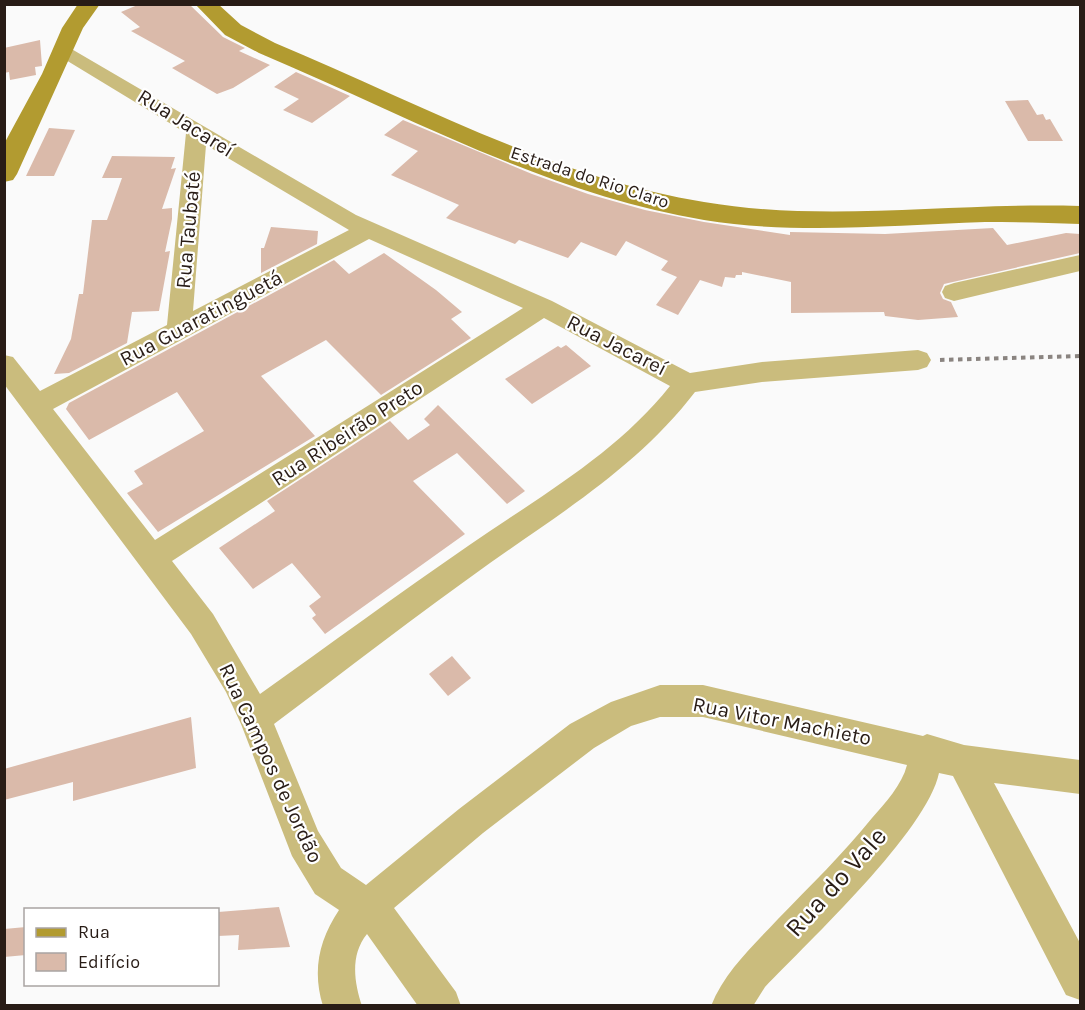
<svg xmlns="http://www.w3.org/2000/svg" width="1085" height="1010" font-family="Karla,sans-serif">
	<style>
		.building { fill: #dabaaa }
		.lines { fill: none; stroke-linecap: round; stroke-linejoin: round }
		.path { stroke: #8a8480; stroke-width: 4; stroke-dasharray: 4.5 4.5; stroke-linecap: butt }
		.street { fill: #cabc7d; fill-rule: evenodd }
		.secondary { fill: #b29b30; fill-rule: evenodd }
		.labels { text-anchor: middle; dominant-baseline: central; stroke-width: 4.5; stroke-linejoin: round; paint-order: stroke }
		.far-street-label { font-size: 18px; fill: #281c16; stroke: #fff }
		.street-label { font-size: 21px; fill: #281c16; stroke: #fff }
		.near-street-label { font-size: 26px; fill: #281c16; stroke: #fff }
	</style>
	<rect width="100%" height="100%" fill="#fafafa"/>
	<g class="building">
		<path d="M140,4H189L223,37L245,48L239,51L270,65L233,88L217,94L172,68L185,61L131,31L140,27L121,12Z"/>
		<path d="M40,40L42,66L35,67L36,75L10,80L9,72L4,73V48Z"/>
		<path d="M296,72L312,79L350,96L312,123L283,110L299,99L274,87Z"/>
		<path d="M1028,100L1037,115L1043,114L1046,120L1050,119L1063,141H1028L1005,101Z"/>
		<path d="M403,120L532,174L588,194L645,210L704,222L790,235V232L885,234L993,228L1007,245L1066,233L1080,234V253L944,284L940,293L943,299L951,302L958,317L918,320L885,316L884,312L791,313V282L742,272V275H736L735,278L725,277L722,287L700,280L678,315L656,305L677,277L661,270L668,261L626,241L616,256L581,242L568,258L519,240L515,244L446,218L459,205L391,175L418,151L384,135Z"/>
		<path d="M49,128L75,130L54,176H26Z"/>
		<path d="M112,156L175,157L171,169L176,168L162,209L172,208V219L165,252L170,251L159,311L132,312L127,343L69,373L54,374L71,339L79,294H83L92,220H107L122,178H102Z"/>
		<path d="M271,227L318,231L317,244L261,273V248H264Z"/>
		<path d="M384,253L436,290L462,312L451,319L471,338L381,395L326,340L261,376L315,436L158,532L127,493L143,484L134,471L204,431L177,392L89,440L66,409L69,403L334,260L349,274Z"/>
		<path d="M566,345L591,366L532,404L505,379L558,346L561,348Z"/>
		<path d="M438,405L525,491L507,504L457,453L413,481L465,534L325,634L312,618L316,615L309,606L321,597L292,563L253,589L219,548L275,511L267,501L390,421L408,440L430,425L424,419Z"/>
		<path d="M452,656L471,678L448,696L429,674Z"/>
		<path d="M191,717L196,768L73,801V782L4,800V769Z"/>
		<path d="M279,907L290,947L238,950L239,935L218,936V912Z"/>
		<path d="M26,927V955L4,957V929Z"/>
	</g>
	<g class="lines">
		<path class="path" d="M940,360L1080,356"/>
		<g class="street">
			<path d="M63,44L356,215L552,301L690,373L762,362L918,350L927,353L931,360L927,367L918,370L762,382L695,392C639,465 564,511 490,563C417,615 346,670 274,724L318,831L341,868L366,885L459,809L570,724L611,702L660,685H703L923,736L927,734L964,745L1080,760V794L994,783L1080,943V1000L1066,995L953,776L939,773C927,831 809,941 765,987L753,1006H711C725,971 753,946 778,919C810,886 843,854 872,818C885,803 902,785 907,765L703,717H660L631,726L594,748L483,833L394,908L456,992L461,1006H418L367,934C350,955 354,982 362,1006H323C312,971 319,940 339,910L315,894L292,856L241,724L226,692L191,634L4,384V355L13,357L40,391L167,325L186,133L56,54L53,50ZM206,145L349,230L193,311ZM369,239L523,308L155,540L53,409ZM544,318L670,386C616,454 539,497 468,546C398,594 329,645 260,694L213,614L172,561Z"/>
			<path d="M1080,255V271L954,301L945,298L942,292L945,286L954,283Z"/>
		</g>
		<g class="secondary">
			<path d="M78,4H100L83,28L17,174L13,180L4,182V144L42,74L62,28Z"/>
			<path d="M195,4H218L241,25L275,43C415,101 553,178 704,202C827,223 955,202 1080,206V224C1049,223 1017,222 985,222C892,225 797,235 704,220C547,194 404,114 259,53L225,35Z"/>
		</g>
	</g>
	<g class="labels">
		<g class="far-street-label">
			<text transform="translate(590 177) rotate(18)">Estrada do Rio Claro</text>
		</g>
		<g class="street-label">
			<text transform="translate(186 123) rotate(32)">Rua Jacareí</text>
			<text transform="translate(188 230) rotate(-85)">Rua Taubaté</text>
			<text transform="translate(201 318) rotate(-28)">Rua Guaratinguetá</text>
			<text transform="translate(617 345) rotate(27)">Rua Jacareí</text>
			<text transform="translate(347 433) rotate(-33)">Rua Ribeirão Preto</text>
			<text transform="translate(782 721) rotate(11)">Rua Vitor Machieto</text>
			<text transform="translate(271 763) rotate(65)">Rua Campos de Jordão</text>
		</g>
		<g class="near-street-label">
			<text transform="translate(836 882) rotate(-48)">Rua do Vale</text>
		</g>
	</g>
	<rect width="1085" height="1010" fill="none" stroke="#281c16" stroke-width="12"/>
	<rect x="24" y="908" width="195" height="78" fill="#ffffff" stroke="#a9a4a2" stroke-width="1.5"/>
	<rect x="36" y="928" width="30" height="9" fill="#b29b30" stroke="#a9a4a2" stroke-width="1.5"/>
	<text x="78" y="938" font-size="18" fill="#281c16">Rua</text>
	<rect x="36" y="953" width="30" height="18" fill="#dabaaa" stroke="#a9a4a2" stroke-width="1.5"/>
	<text x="78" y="968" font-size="18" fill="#281c16">Edifício</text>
</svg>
